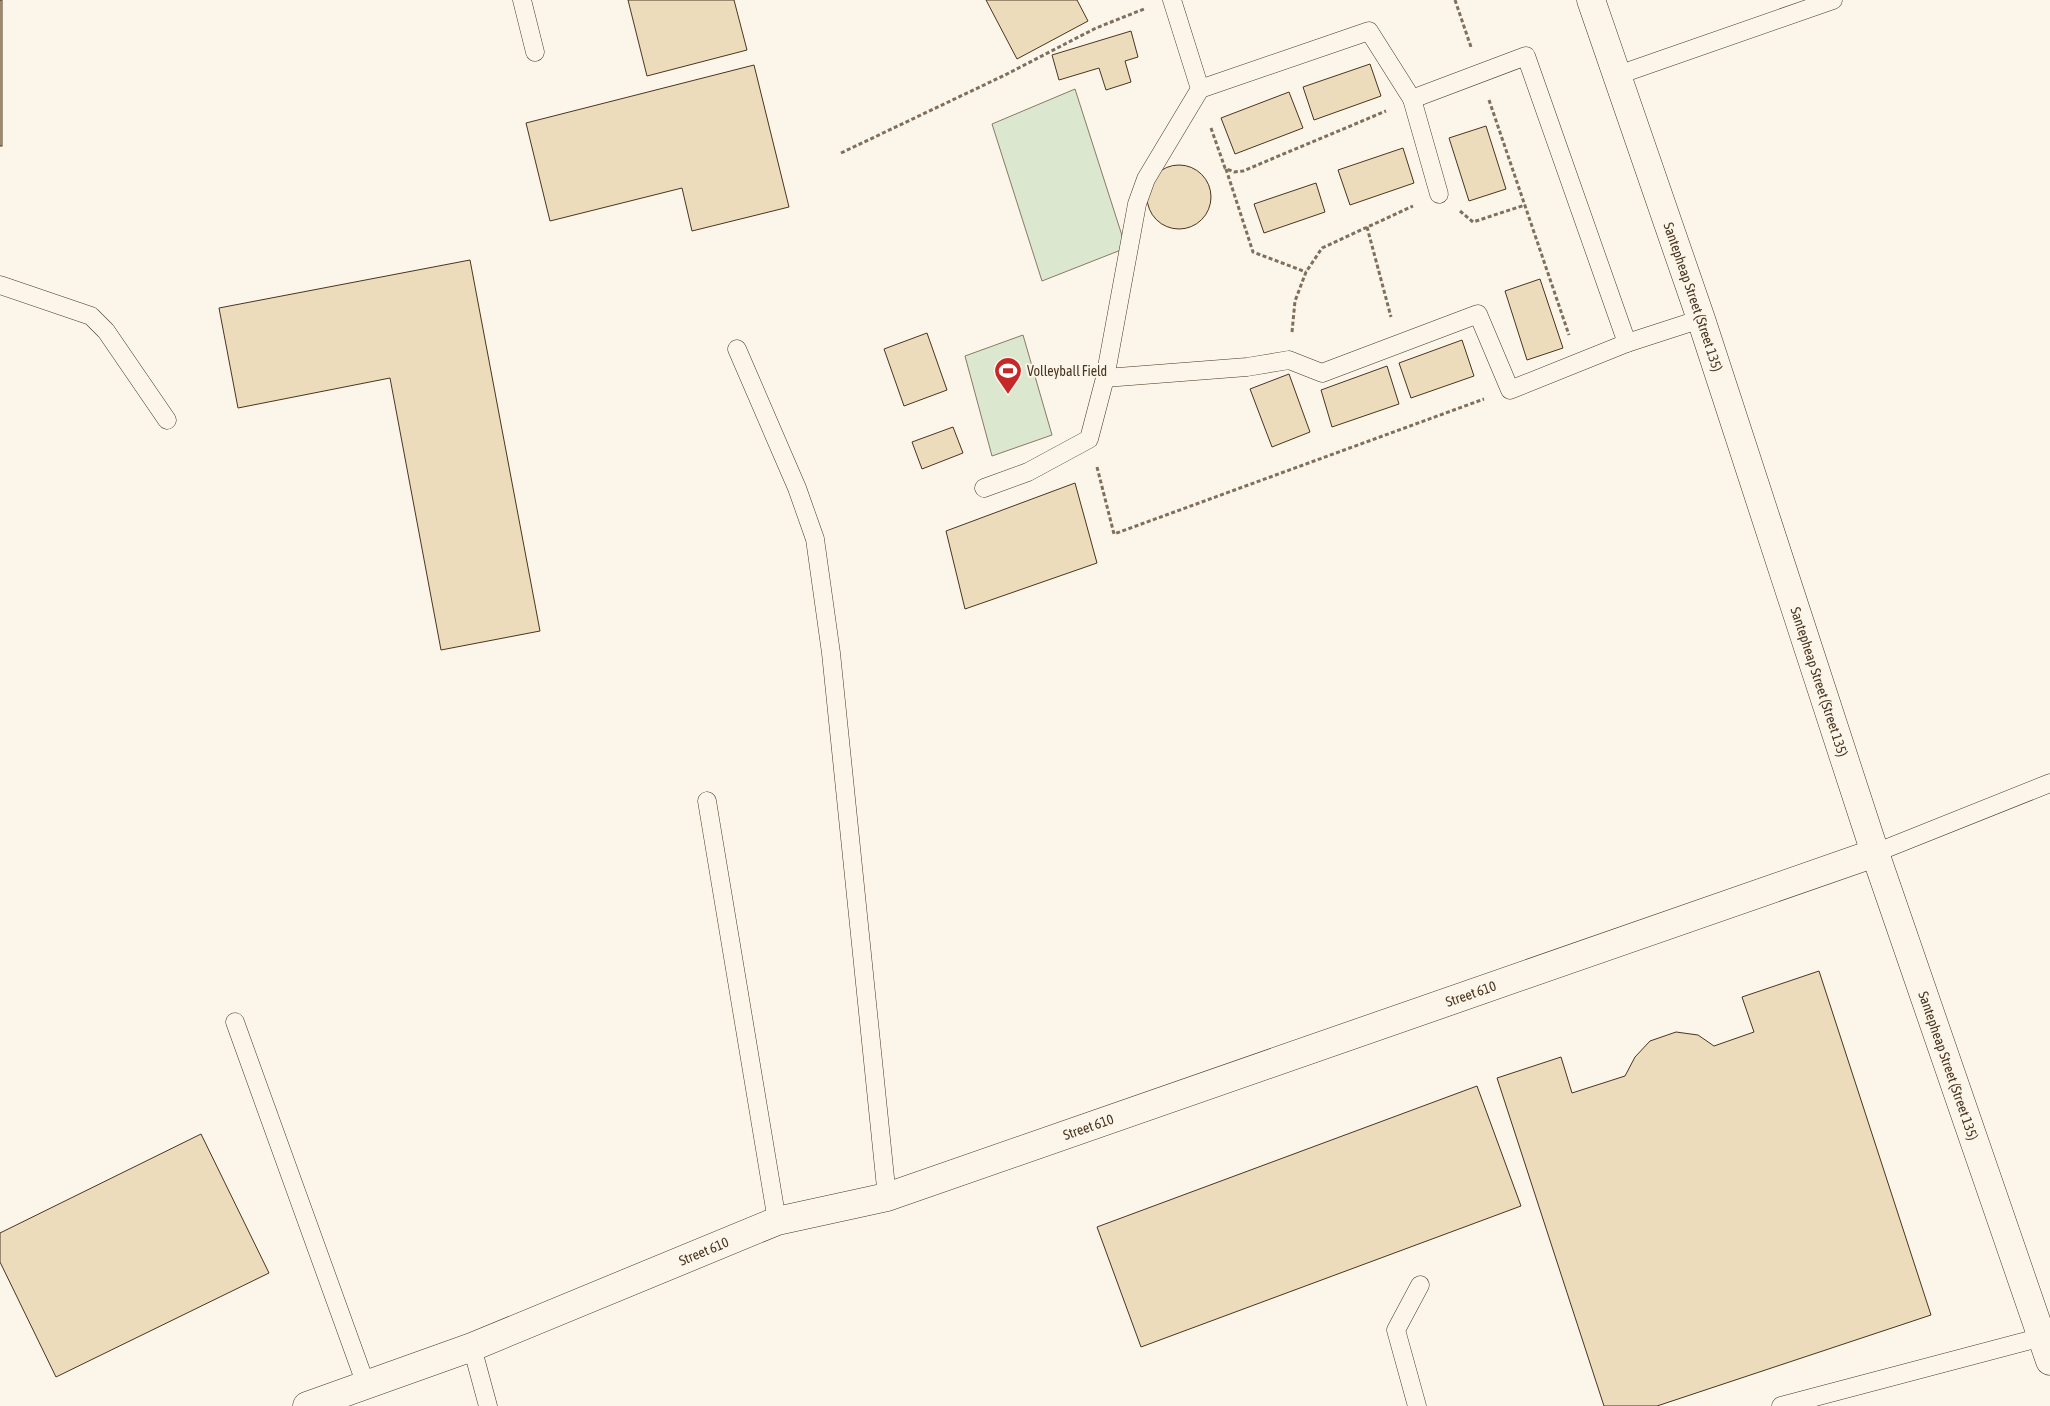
<svg xmlns="http://www.w3.org/2000/svg" width="2050" height="1406" font-family="'Asap Condensed',sans-serif">
	<style>
		.green { fill: #dce7d0; stroke: #887966 }
		.building { fill: #ecdcbc; stroke: #4a3520 }
		.lines { fill: none; stroke-linecap: round; stroke-linejoin: round }
		.lane-casing { stroke: #4a3520; stroke-width: 19 }
		.street-casing { stroke: #4a3520; stroke-width: 29 }
		.path { stroke: #7f6f5c; stroke-width: 3; stroke-dasharray: 4 2.5; stroke-linecap: butt }
		.lane { stroke: #fbf6e9; stroke-width: 18 }
		.street { stroke: #fbf6e9; stroke-width: 28 }
		.labels { text-anchor: middle; dominant-baseline: central; stroke-width: 4; stroke-linejoin: round; paint-order: stroke }
		.street-label { font-size: 14px; fill: #4a3520; stroke: #fbf6e9 }
		.poi-label { font-size: 14px; fill: #4a3520; stroke: #fbf6e9; text-anchor: start }
	</style>
	<rect width="100%" height="100%" fill="#fbf6e9"/>
	<g class="green">
		<path d="M1075,89L1126,248L1042,281L992,124Z"/>
		<path d="M1023,335L1052,435L992,456L965,356Z"/>
	</g>
	<g class="building">
		<rect x="0" y="0" width="2" height="146"/>
		<path d="M628,0H734L747,50L647,76Z"/>
		<path d="M986,0H1077L1088,21L1017,59Z"/>
		<path d="M1131,31L1138,57L1125,61L1131,82L1106,90L1099,68L1059,80L1052,55Z"/>
		<path d="M1370,64L1381,96L1314,120L1303,87Z"/>
		<path d="M754,65L789,207L692,231L682,188L550,221L526,123Z"/>
		<path d="M1289,92L1303,128L1235,154L1221,118Z"/>
		<path d="M1486,126L1506,189L1469,201L1449,138Z"/>
		<path d="M1403,148L1414,183L1350,205L1338,170Z"/>
		<circle cx="1179" cy="197" r="32"/>
		<path d="M1316,183L1325,212L1264,233L1254,204Z"/>
		<path d="M470,260L540,631L441,650L390,378L238,408L219,308Z"/>
		<path d="M1540,279L1563,348L1527,360L1505,291Z"/>
		<path d="M927,333L947,390L904,406L884,349Z"/>
		<path d="M1462,340L1474,376L1411,398L1399,363Z"/>
		<path d="M1387,366L1399,404L1332,427L1321,390Z"/>
		<path d="M1289,374L1310,432L1272,447L1250,389Z"/>
		<path d="M953,427L963,453L922,469L912,442Z"/>
		<path d="M1075,483L1097,563L965,609L946,531Z"/>
		<path d="M1819,971L1931,1315L1657,1406H1604L1497,1078L1561,1057L1572,1093L1625,1076L1635,1057L1650,1041L1676,1032L1698,1035L1714,1046L1754,1032L1742,997Z"/>
		<path d="M1477,1086L1521,1206L1141,1347L1097,1227Z"/>
		<path d="M201,1134L269,1273L56,1377L0,1262V1233Z"/>
	</g>
	<g class="lines">
		<defs>
			<g id="lane">
				<path d="M522,0L535,52"/>
				<path d="M1618,75L1833,0"/>
				<path d="M1200,89L1369,31L1412,99L1526,56L1627,343L1701,319"/>
				<path d="M1412,99L1439,194"/>
				<path d="M0,285L91,316L106,331L167,420"/>
				<path d="M737,349L797,488L815,539L831,653L887,1197"/>
				<path d="M1105,378L1247,367L1289,360L1322,373L1478,314L1510,390L1627,343"/>
				<path d="M984,488L1028,472L1089,439L1105,378L1137,204L1146,179L1200,89L1172,0"/>
				<path d="M707,801L777,1221"/>
				<path d="M1875,853L2050,783"/>
				<path d="M235,1022L366,1385"/>
				<path d="M472,1347L488,1406"/>
				<path d="M1417,1406L1396,1330L1420,1285"/>
				<path d="M1781,1406L2042,1337"/>
			</g>
			<g id="street">
				<path id="s1" d="M1591,0L1701,319L1875,853L2050,1361"/>
				<path id="s2" d="M307,1406L472,1347L777,1221L887,1197L1875,853"/>
			</g>
		</defs>
		<use href="#lane" class="lane-casing"/>
		<use href="#street" class="street-casing"/>
		<g class="path">
			<path d="M1455,0L1471,47"/>
			<path d="M1489,100L1569,335"/>
			<path d="M1211,128L1225,168L1234,172L1243,171L1386,111"/>
			<path d="M841,153L1005,75L1096,28L1144,9"/>
			<path d="M1226,169L1253,252L1306,272"/>
			<path d="M1460,211L1473,222L1525,205"/>
			<path d="M1367,227L1391,317"/>
			<path d="M1292,332L1295,301L1306,272L1322,248L1413,206"/>
			<path d="M1097,467L1114,534L1484,399"/>
		</g>
		<use href="#lane" class="lane"/>
		<use href="#street" class="street"/>
	</g>
	<defs>
		<symbol id="stadium-pin" viewBox="-11 -11 22 30"><path d="M0 17L-7.5 6A9.5 9.5 0 1 1 7.5 6Z" fill="#c62828" stroke="#fbf6e9"/><path d="M0-5a6.5 5 0 1 0 0 10a6.5 5 0 1 0 0-10ZM-3.5-1.8h7v3.6h-7Z" fill="#fff"/></symbol>
	</defs>
	<g fill-rule="evenodd">
		<use href="#stadium-pin" x="992" y="355" width="32" height="43"/>
	</g>
	<g class="labels">
		<g class="street-label">
			<text stroke="none"><textPath href="#s1" startOffset="314">Santepheap Street (Street 135)</textPath></text>
			<text stroke="none"><textPath href="#s1" startOffset="719">Santepheap Street (Street 135)</textPath></text>
			<text stroke="none"><textPath href="#s2" startOffset="1236">Street 610</textPath></text>
			<text stroke="none"><textPath href="#s1" startOffset="1124">Santepheap Street (Street 135)</textPath></text>
			<text stroke="none"><textPath href="#s2" startOffset="831">Street 610</textPath></text>
			<text stroke="none"><textPath href="#s2" startOffset="426">Street 610</textPath></text>
		</g>
		<g class="poi-label">
			<text x="1027" y="371">Volleyball Field</text>
		</g>
	</g>
</svg>
